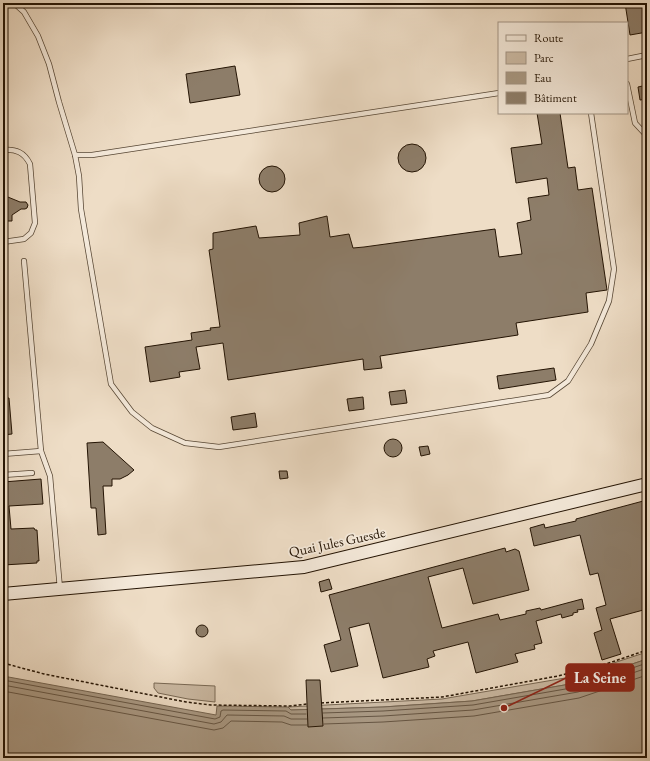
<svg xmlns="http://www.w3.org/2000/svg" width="650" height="761" font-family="'EB Garamond',serif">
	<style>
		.green { fill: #ccbba5; stroke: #786854 }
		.water { fill: #a99984; stroke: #746451 }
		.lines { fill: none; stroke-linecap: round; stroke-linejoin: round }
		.shore { stroke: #665644; stroke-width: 1 }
		.building { fill: #8d7d69; stroke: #241404 }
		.service-casing { stroke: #564634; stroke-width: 6 }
		.secondary-casing { stroke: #241404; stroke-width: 14 }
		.path { stroke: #241404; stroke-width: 1.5; stroke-dasharray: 3 2; stroke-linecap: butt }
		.service { stroke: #f4e9da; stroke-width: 4.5 }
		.secondary { stroke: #f4e9da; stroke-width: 12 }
		.labels { text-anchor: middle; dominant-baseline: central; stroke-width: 3.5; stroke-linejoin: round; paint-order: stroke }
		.street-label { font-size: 14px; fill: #241404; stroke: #f4e9da }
		.leader { fill: none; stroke: #8f2418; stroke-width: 1.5 }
		.callout-dot { fill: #8f2418; stroke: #f4e9da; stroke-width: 1.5 }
		.callout { fill: #8f2418; stroke: #8f2418; stroke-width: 1.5 }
		.callout-label { font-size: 15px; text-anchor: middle; font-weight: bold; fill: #fff }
	</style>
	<rect width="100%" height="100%" fill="#eeddc6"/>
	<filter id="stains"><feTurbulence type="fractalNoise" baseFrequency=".005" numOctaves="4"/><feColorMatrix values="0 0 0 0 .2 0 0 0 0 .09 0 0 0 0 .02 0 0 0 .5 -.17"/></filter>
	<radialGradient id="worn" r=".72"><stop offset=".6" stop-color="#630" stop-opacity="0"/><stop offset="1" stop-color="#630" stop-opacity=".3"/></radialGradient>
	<g class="green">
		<path d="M647,652V659L576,683L472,701L383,707L291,710L288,707L442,699L571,677Z"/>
		<path d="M154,683L215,686V702L188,699L158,693L154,688Z"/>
	</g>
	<path class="water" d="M647,659V758H3V676L216,715L217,706L288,707L291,710L383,707L472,701L576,683Z"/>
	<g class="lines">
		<g class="shore">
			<path d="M3,680L215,719L220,717L221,711L223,710L286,711L291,714H306"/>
			<path d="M3,685L214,724L221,722L227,715L284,716L291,719H307"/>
			<path d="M3,691L214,730L223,728L231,721L282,722L291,725H307"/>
			<path d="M323,713L383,711L473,705L577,687L647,663"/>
			<path d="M323,718L383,716L473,710L578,692L647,668"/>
			<path d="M324,724L383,722L474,716L579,698L647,675"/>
		</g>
	</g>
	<g class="building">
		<path d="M625,3H647V32L630,35Z"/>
		<path d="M235,66L240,95L190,103L186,74Z"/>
		<path d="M647,85V99L640,100L638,87Z"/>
		<path d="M537,113H560L568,168L575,167L578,190L592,188L607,290L586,293L588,312L516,323L518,335L380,356L382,368L364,370L363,359L228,380L223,343L196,347L200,369L179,372L180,377L150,382L145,347L192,340L191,333L211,330L210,328L220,327L209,250L213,249V233L256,226L259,238L300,235L299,223L327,216L330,237L349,234L353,248L364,247L495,229L499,257L522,254L517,223L531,220L528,198L549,195L547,178L516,183L511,148L542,144Z"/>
		<circle cx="412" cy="158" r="14"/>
		<circle cx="272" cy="179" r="13"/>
		<path d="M3,195L20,202H26L28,205L27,208L25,209H21L12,215V221H3Z"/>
		<path d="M554,368L556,380L499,389L497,376Z"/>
		<path d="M405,390L407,403L391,405L389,392Z"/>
		<path d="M363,397L364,409L349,411L347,399Z"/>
		<path d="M3,398H9L12,434L3,435Z"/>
		<path d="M255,413L257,427L233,430L231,417Z"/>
		<circle cx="393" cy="448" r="9"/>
		<path d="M103,442L134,470L128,475L120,479H112V486H103L106,534L98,535L96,508H91L87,443Z"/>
		<path d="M428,446L430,454L421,456L419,447Z"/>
		<path d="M279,471H287L288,478L280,479Z"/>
		<path d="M41,479L43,504L9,506L11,529L34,528L35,530H37L39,561H37V563L3,565V482Z"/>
		<path d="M647,500V609L610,619L621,654L602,660L594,633L602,630L596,608L606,605L598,573L590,575L580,535L534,546L530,528L544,524L545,528L576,521V519Z"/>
		<path d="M505,548L506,552L515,549L519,551L529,590L473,604L463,568L428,577L442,628L498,614L500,620L526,614V611L540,608L541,610L582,599L584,609L577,610L578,612L573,613V615L562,618L561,614L536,621L542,643L534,645L535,649L515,654L518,662L476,673L468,642L433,651L435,656L427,659L429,667L383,678L369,623L349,628L358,666L331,672L324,645L341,640L329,595Z"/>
		<path d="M329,579L332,589L321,592L319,582Z"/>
		<circle cx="202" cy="631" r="6"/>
		<path d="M306,680H320L323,726L308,727Z"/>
	</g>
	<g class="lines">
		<defs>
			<g id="service">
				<path d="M14,3L24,12L38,36L49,64L59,102L75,155L79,176L81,209L111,384L132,412L152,428L185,443L219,447L549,395L568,381L591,344L609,301L614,269L591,113"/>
				<path d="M627,59L647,55"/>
				<path d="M627,84L635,123L647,136"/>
				<path d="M3,150C16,149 24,152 30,164L35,223L31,233L24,239L3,242"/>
				<path d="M75,155H92L499,93"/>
				<path d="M24,261L41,451L50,476L60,589"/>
				<path d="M3,454L41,451"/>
				<path d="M3,475L32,473"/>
			</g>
			<path id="secondary" d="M3,594L304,567L647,484"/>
		</defs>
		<use href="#service" class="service-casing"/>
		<use href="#secondary" class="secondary-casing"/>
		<g class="path">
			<path d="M3,663L44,674L186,702L211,705L290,706L307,704"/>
			<path d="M321,703L442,697L558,676L606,664L647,650"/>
		</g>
		<use href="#service" class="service"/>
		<use href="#secondary" class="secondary"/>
	</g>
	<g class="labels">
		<g class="street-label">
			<text transform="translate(337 542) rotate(-12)">Quai Jules Guesde</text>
		</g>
	</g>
	<path class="leader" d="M504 708L566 678"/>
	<circle class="callout-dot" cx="504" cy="708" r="4"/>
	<rect class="callout" x="566" y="664" width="68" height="27" rx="4"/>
	<g class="callout-label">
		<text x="600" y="683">La Seine</text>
	</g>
	<rect width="650" height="761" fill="none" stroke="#eeddc6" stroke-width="16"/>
	<rect x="4" y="4" width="642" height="753" fill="none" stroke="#241404" stroke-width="2"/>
	<rect x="8" y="8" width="634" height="745" fill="none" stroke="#241404"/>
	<rect x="498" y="22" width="130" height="92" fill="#f4e9da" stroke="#a19484"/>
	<rect x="506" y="35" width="20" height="6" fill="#f4e9da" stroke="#a19484"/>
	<text x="534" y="42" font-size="12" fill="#241404">Route</text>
	<rect x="506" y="52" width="20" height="12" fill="#ccbba5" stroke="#a19484"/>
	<text x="534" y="62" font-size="12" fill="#241404">Parc</text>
	<rect x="506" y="72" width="20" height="12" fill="#a99984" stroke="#a19484"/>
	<text x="534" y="82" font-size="12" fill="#241404">Eau</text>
	<rect x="506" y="92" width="20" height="12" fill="#8d7d69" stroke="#a19484"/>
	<text x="534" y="102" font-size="12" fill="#241404">Bâtiment</text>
	<rect width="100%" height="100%" filter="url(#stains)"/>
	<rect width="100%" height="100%" fill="url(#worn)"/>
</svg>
